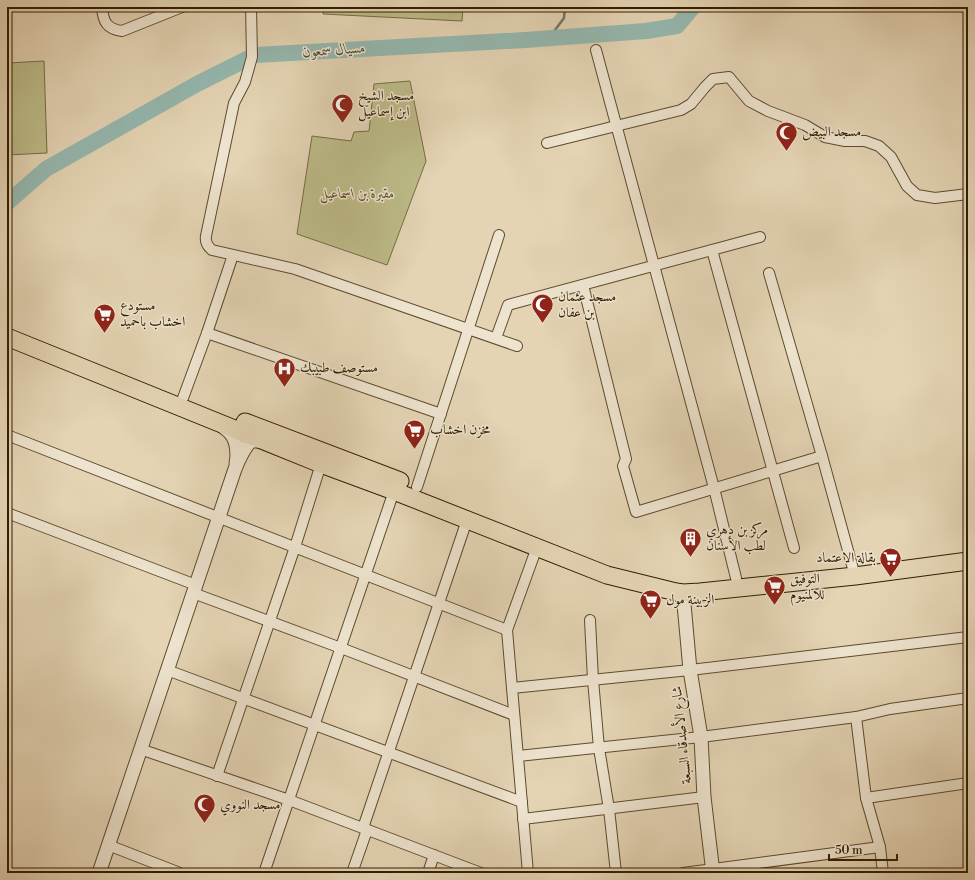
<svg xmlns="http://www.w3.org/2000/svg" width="975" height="880" font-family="'Libre Bodoni',Amiri,serif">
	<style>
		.green { fill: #bcbb88; stroke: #766c44 }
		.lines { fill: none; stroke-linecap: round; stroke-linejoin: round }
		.stream { stroke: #6d7a69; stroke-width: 2.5 }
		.river { stroke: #95b8af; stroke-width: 16 }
		.minor-casing { stroke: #5e4b2d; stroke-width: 12 }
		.tertiary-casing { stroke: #5e4b2d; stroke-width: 15 }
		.trunk-casing { stroke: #311d00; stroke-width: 19 }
		.minor { stroke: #ede3ce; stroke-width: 10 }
		.tertiary { stroke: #ede3ce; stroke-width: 13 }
		.trunk { stroke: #e4d4b4; stroke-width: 17 }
		.labels { text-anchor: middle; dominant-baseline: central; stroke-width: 3; stroke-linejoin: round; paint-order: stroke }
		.poi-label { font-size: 14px; fill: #311d00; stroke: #ede3ce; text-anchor: start }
		.park-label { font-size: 14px; font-style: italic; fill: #5b4c29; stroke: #ede3ce }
		.street-label { font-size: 14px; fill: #311d00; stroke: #ede3ce }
		.water-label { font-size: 15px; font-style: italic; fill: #4f4c35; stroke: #ede3ce }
	</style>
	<rect width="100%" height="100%" fill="#e4d4b4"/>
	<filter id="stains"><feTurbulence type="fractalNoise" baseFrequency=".005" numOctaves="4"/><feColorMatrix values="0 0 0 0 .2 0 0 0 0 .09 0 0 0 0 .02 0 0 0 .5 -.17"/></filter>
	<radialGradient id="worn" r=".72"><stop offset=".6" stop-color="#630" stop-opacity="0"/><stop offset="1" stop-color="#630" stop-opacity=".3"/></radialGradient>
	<g class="green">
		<path d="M324,7H463L462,21L323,14Z"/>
		<path d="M44,61L47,153L7,155V63Z"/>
		<path d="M410,81L426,161L387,265L297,234L312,136L351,141L354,132L369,131L374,84Z"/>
	</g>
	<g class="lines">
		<path class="stream" d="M549,38L564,18L565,7"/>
		<path class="river" d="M7,203L46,169L197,84L255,55L525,40L646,31L677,26L693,7"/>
		<defs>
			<g id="minor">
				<path d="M102,7C103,22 107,29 122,31L182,7"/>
				<path d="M251,7L252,57L245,82L234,103L206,236C205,242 207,246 212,250L295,269L517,346"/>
				<path d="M596,50L714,488L736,578"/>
				<path d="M547,143L681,110L691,104L705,87L713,79L729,77L749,101L768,111L805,125L825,137L845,141H865L879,146L891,157L907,186L917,195L935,198L968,194"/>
				<path d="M712,250L794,548"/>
				<path d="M769,273L822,456L855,576"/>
				<path d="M583,285L626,459L623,466L636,512L822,456"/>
				<path d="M207,333L441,414"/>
				<path d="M496,338L508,305L760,237"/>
				<path d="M183,398L207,333L233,255"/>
				<path d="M7,435L507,630"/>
				<path d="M417,487L499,235"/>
				<path d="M7,513L196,585"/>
				<path d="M193,593L341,648L514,715"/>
				<path d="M590,620L593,680L599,748L609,809L616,873"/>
				<path d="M167,670L522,802"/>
				<path d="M512,688L690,670L968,637"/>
				<path d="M856,717L866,798L880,847L883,873"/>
				<path d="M140,749L289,800L481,873"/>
				<path d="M518,756L701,737L856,717L890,709L968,698"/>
				<path d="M217,776L295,547L321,464"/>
				<path d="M866,798L968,783"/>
				<path d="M523,819L704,797"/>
				<path d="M363,828L467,520"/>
				<path d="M108,845L180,873"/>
				<path d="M264,873L394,491"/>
				<path d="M352,873L367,830"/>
				<path d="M428,873L434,855"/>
				<path d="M528,873L507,630L537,547"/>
				<path d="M683,873L880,847"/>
			</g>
			<g id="tertiary">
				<path d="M221,425C224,428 229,431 231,434C237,441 238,455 236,463"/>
				<path d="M683,593L690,670L701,737L704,797L713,873"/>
				<path d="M99,873L235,469C239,459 243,449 251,441H264"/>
			</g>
			<g id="trunk">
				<path d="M7,337L321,464L394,491L607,575L676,592L683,593L700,592L855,576L968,561"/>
				<path d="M245,422L400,481"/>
			</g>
		</defs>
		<use href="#minor" class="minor-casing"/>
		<use href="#tertiary" class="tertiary-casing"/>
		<use href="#trunk" class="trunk-casing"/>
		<use href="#minor" class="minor"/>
		<use href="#tertiary" class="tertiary"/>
		<use href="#trunk" class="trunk"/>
	</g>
	<defs>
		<symbol id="mosque-pin" viewBox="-11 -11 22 30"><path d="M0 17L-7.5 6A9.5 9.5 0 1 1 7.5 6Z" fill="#8f2418" stroke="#ede3ce"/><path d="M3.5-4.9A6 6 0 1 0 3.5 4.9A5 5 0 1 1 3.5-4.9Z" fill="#fff"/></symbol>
		<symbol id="supermarket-pin" viewBox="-11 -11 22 30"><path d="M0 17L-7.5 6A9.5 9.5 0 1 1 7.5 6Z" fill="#8f2418" stroke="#ede3ce"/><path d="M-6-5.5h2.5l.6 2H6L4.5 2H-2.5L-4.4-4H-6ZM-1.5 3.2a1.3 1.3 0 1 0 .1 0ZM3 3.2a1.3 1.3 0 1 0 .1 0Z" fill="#fff"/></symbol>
		<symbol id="hospital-pin" viewBox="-11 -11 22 30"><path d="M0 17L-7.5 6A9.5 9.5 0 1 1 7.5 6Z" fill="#8f2418" stroke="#ede3ce"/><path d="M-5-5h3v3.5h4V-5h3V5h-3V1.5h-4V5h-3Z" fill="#fff"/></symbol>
		<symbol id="building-pin" viewBox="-11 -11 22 30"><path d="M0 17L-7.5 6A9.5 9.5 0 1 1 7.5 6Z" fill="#8f2418" stroke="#ede3ce"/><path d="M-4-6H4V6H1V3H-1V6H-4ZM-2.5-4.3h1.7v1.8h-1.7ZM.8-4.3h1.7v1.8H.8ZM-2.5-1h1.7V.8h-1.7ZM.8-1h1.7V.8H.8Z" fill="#fff"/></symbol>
	</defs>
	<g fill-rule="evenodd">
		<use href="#mosque-pin" x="330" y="92" width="25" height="34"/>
		<use href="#mosque-pin" x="774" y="120" width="25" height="34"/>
		<use href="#mosque-pin" x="530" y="292" width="25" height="34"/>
		<use href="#supermarket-pin" x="92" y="302" width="25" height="34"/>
		<use href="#hospital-pin" x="272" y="356" width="25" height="34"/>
		<use href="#supermarket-pin" x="402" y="418" width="25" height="34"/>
		<use href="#building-pin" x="678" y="526" width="25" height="34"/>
		<use href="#supermarket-pin" x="878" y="546" width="25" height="34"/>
		<use href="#supermarket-pin" x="762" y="574" width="25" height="34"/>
		<use href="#supermarket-pin" x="638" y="588" width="25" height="34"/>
		<use href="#mosque-pin" x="192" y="792" width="25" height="34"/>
	</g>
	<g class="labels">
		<g class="poi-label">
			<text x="358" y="96">مسجد الشيخ<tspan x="358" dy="16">ابن إسماعيل</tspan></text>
			<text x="802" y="132">مسجد البيض</text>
			<text x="558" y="297">مسجد عثمان<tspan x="558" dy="16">بن عفان</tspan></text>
			<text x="120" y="306">مستودع<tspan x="120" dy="16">اخشاب باحميد</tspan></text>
			<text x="300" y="368">مستوصف طبيبك</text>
			<text x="430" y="430">مخزن اخشاب</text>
			<text x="706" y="530">مركز بن دهري<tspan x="706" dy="16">لطب الأسنان</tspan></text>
			<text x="876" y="558" text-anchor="end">بقالة الاعتماد</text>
			<text x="790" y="579">التوفيق<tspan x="790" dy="16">للالمنيوم</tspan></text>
			<text x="666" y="600">الزبينة مول</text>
			<text x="220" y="805">مسجد النووي</text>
		</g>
		<g class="park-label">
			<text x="357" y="194">مقبرة بن اسماعيل</text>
		</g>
		<g class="street-label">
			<text transform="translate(682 735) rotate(-96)">شارع الأصدقاء السبعة</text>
		</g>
		<g class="water-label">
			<text transform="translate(334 50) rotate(-4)">مسيال سمعون</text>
		</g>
	</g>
	<rect width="975" height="880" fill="none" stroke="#e4d4b4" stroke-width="24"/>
	<rect x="8" y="8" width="959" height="864" fill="none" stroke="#311d00" stroke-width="2"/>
	<rect x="12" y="12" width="951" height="856" fill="none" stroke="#311d00"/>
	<path d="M829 854v6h68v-6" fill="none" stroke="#311d00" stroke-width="2"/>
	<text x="835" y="854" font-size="12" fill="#311d00" stroke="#ede3ce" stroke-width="3" paint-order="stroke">50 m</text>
	<rect width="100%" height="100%" filter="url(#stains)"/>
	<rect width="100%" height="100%" fill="url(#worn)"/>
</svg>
